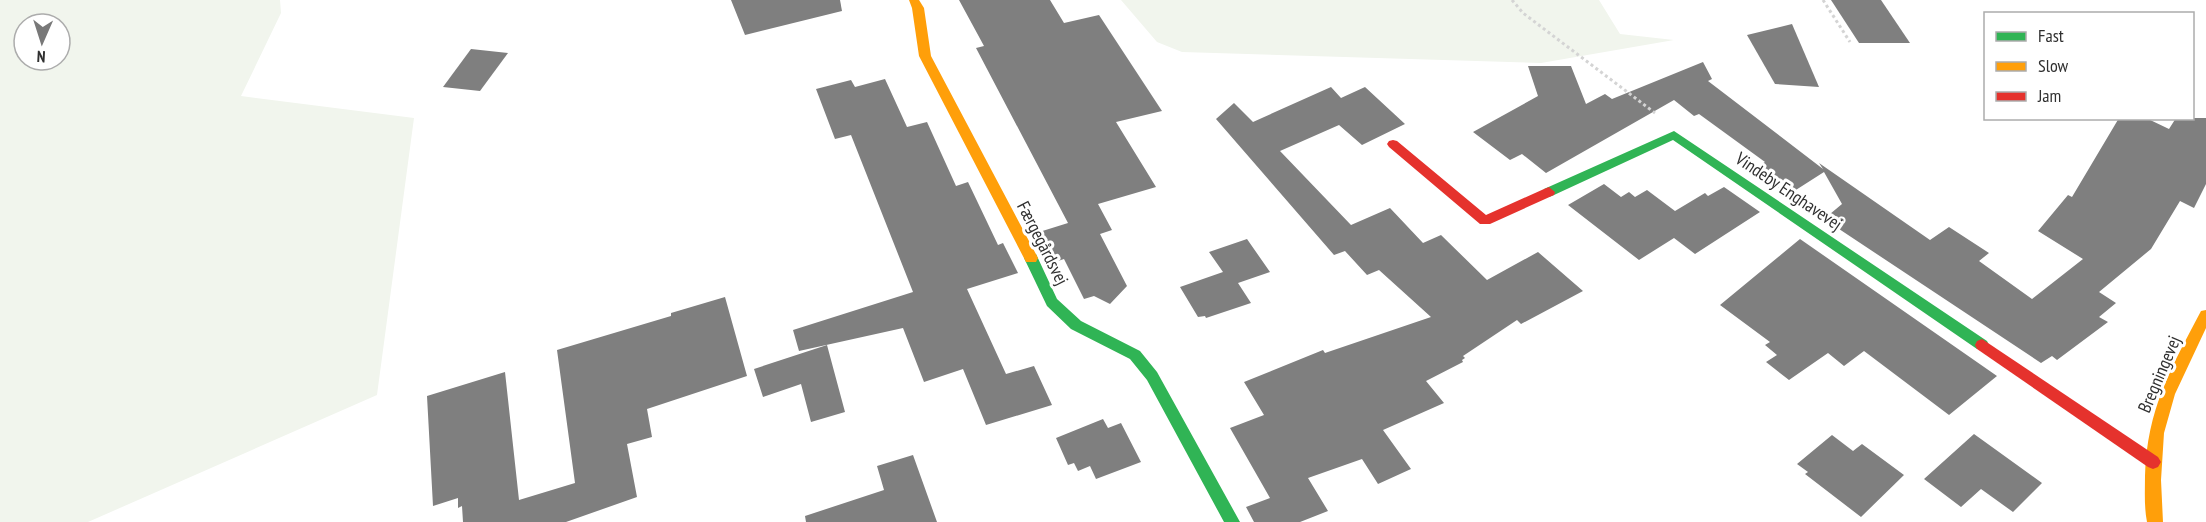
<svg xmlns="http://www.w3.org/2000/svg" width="2206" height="522" font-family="'PT Sans Narrow',sans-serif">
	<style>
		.green { fill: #f1f5ed; fill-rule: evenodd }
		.building { fill: #7f7f7f }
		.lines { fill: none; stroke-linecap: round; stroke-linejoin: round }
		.path { stroke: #d4d4d4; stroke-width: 3; stroke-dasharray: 3 3; stroke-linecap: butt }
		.fast { fill: #30b455; fill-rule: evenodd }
		.slow { fill: #ff9f0a; fill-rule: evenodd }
		.jam { fill: #e5322d; fill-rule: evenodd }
		.labels { text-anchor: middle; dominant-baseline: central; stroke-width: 6; stroke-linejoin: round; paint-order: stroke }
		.street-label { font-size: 18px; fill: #303030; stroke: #fff }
	</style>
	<rect width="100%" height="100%" fill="#fff"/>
	<g class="green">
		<path d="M0,0H280L281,13L241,96L414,118L377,395L88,522H0ZM24,24H60V60H24Z"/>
		<path d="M1121,0H1599L1620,34L1674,40L1541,63L1182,52L1157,42Z"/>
	</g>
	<g class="building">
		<path d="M731,0H840L842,11L745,35Z"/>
		<path d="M959,0H1050L1064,23L1099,15L1162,111L1116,122L1156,187L1098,204L1112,230L1100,234L1127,286L1110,304L1094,296L1084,299L1064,259L1052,263L1036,233L1068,223L976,48L984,46Z"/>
		<path d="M1831,0H1881L1910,43H1859Z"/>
		<path d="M1792,24L1819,87L1775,84L1747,35Z"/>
		<path d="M471,49L508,53L480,91L443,87Z"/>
		<path d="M1703,62L1712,79L1708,81L1823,169L1819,163L1930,240L1949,227L1989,253L1979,261L2032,299L2083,259L2038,231L2068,195L2072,197L2119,118H2146L2169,129L2176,118H2206V184L2194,208L2180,201L2151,249L2099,292L2116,303L2099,317L2108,322L2057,360L2052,356L2041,363L1824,219L1842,204L1824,172L1788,195L1752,170L1765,162L1699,114L1694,116L1674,100L1546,173L1522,154L1510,160L1473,132L1538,96L1528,66H1571L1586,104L1605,94L1612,99Z"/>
		<path d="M885,79L907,127L927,122L956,186L968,182L998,245L1003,243L1018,273L967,289L1006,374L1034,366L1052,405L986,425L963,369L924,382L903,328L799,351L793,330L913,292L851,135L835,139L816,89L851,80L855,87Z"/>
		<path d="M1331,87L1341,98L1365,87L1405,124L1362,145L1339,125L1280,151L1351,225L1390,208L1423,243L1441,235L1487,280L1538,252L1583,291L1521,324L1517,320L1463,356L1465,358L1462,360L1463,362L1426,381L1444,403L1383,430L1411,469L1378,484L1362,459L1308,478L1328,511L1300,522H1254L1246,507L1270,498L1230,428L1264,415L1244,382L1323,350L1325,353L1431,317L1379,270L1367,275L1345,251L1334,255L1216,119L1234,103L1253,122Z"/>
		<path d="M1604,184L1621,197L1629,192L1635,197L1647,190L1675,211L1705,193L1708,196L1724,187L1760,212L1695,254L1674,238L1639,260L1568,205Z"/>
		<path d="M1247,239L1270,272L1238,283L1251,303L1206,318L1205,316L1198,317L1180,287L1223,272L1209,252Z"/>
		<path d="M1800,239L1997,376L1949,415L1864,351L1844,366L1828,353L1789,380L1766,362L1777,355L1765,345L1770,342L1720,305Z"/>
		<path d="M725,297L747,376L647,409L652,437L627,444L637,497L566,522H463L462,506L458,508V498L433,506L427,396L505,372L519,500L575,483L557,350L671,316V313Z"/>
		<path d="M827,345L845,412L811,422L801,384L763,397L754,369Z"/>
		<path d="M1103,419L1108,428L1121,423L1141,462L1096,479L1090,466L1078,471L1074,463L1068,465L1056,438Z"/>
		<path d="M1974,434L2042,483L2013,512L1981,489L1961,507L1924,479Z"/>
		<path d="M1832,435L1853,451L1862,444L1904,475L1861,517L1805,474L1808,472L1797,464Z"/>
		<path d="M913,455L937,522H806L805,516L884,490L877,466Z"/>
	</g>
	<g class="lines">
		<g class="path">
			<path d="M1512,0L1523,13L1655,113"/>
			<path d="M1823,0L1850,42"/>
		</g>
		<g class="fast">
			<path d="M1674,131L1987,341L1989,345L1987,349H1977L1673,140L1554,195L1549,197L1543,192L1544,189Z"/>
			<path d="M1031,253L1036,254L1057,299L1081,321L1140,351L1157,372L1240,522H1224L1147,380L1130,359L1071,329L1047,306L1024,258Z"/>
		</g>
		<g class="slow">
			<path d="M909,0H919L924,8L931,56L1038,258L1036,262H1026L919,56L912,8Z"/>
			<path d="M2206,310V328L2175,394L2164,433L2161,480L2163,522H2147C2144,507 2145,491 2145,476C2147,409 2171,368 2201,311Z"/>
		</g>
		<g class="jam">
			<path d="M1393,140L1397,141L1486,215L1544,189L1549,187L1555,192L1554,195L1490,224H1480L1389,147L1387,144L1389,141Z"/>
			<path d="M1982,339L2158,457L2161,462L2158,467L2153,469L2148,467L1977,349L1975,345L1977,341Z"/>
		</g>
	</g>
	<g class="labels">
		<g class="street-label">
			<text transform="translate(1789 191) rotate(34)">Vindeby Enghavevej</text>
			<text transform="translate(1043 243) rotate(63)">Færgegårdsvej</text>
			<text transform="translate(2159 374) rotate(-67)">Bregningevej</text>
		</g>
	</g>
	<rect x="1984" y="12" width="210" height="108" fill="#ffffff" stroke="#acacac" stroke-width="1.5"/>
	<rect x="1996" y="32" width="30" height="9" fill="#30b455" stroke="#acacac" stroke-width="1.5"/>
	<text x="2038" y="42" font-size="18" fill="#303030">Fast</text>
	<rect x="1996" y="62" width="30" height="9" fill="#ff9f0a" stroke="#acacac" stroke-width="1.5"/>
	<text x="2038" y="72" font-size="18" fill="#303030">Slow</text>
	<rect x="1996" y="92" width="30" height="9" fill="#e5322d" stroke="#acacac" stroke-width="1.5"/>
	<text x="2038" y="102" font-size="18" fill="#303030">Jam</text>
	<g transform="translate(42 42) rotate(183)"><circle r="28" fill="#ffffff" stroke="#acacac" stroke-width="1.5"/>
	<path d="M0-4.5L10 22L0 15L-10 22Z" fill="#787878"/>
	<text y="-9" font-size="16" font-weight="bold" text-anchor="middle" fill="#303030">N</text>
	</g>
</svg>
